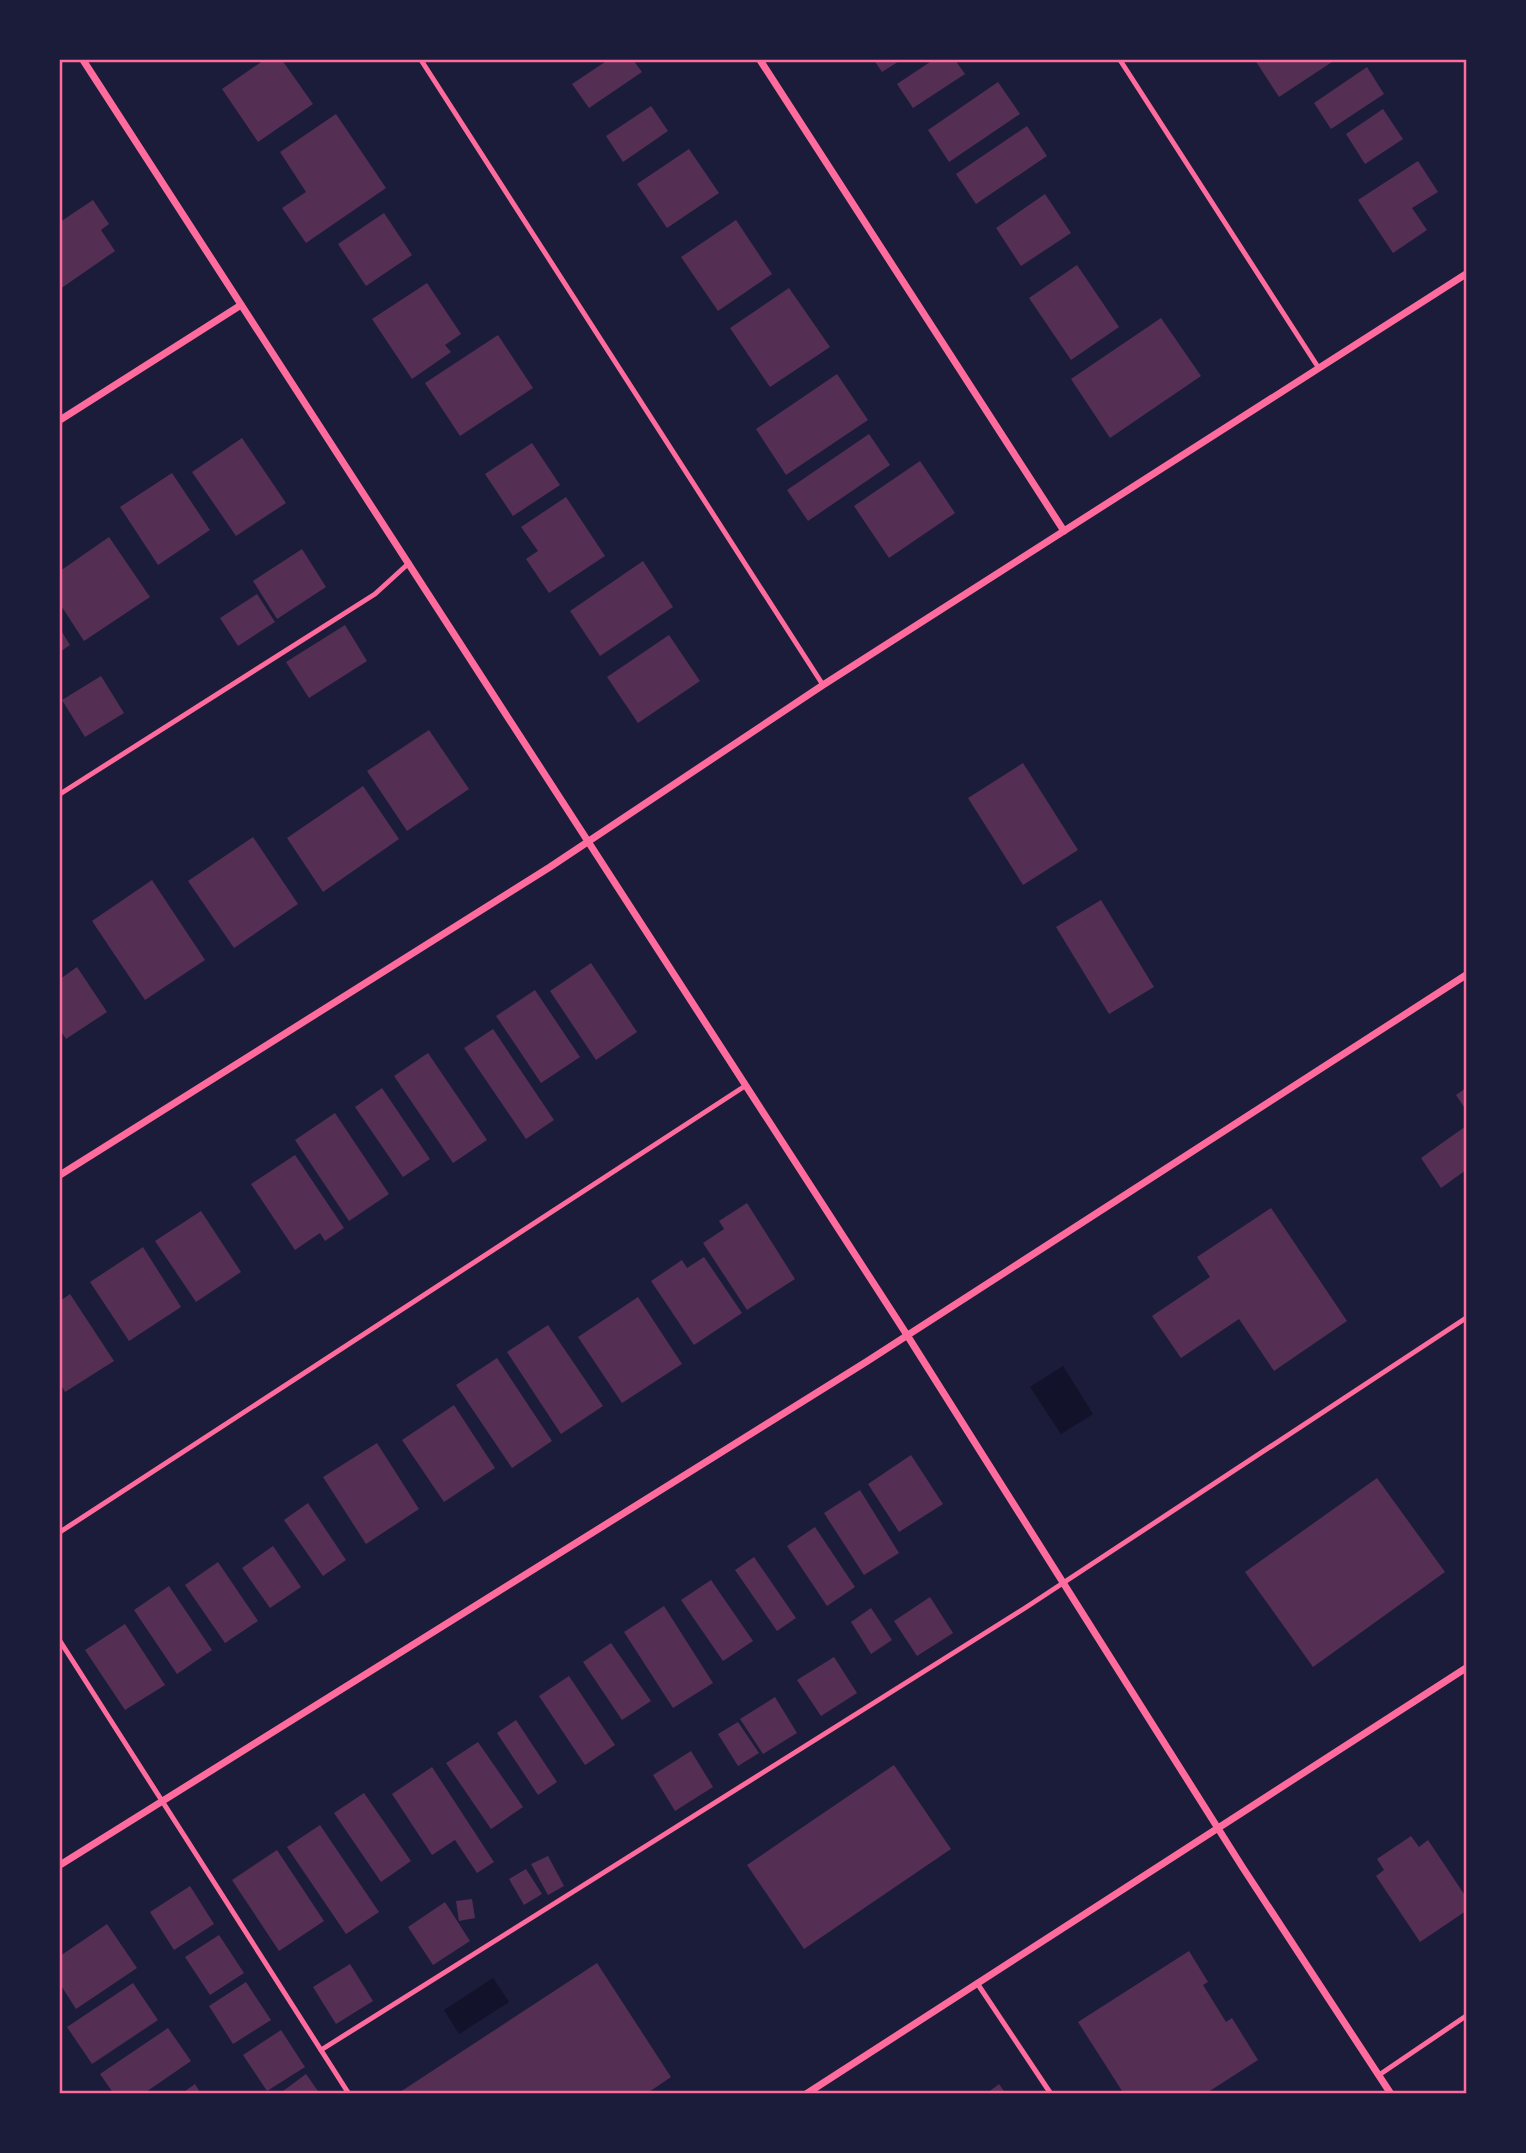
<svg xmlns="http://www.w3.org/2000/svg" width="1526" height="2153" font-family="Literata,serif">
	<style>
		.water { fill: #12122b }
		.building { fill: #542f53 }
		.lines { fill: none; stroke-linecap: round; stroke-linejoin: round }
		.service { stroke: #ff6b9d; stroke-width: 5 }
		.minor { stroke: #ff6b9d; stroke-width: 7 }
		.neatline { fill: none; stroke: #ff6b9d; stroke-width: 2.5 }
	</style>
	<rect width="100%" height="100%" fill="#1b1b3a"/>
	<g class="water">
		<path d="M1063,1366L1093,1414L1061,1434L1030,1387Z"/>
		<path d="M493,1978L509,2002L459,2034L444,2010Z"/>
	</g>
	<g class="building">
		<path d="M264,60H282L313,104L258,142L222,89Z"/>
		<path d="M608,60H633L642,72L589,108L572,84Z"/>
		<path d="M874,60H901L882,72Z"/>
		<path d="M933,60H955L965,74L913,108L897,84Z"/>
		<path d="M1255,60H1335L1279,97Z"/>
		<path d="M1367,67L1384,94L1331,129L1314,103Z"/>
		<path d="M998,82L1020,114L949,162L928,130Z"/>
		<path d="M651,106L668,131L623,162L606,136Z"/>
		<path d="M1383,109L1403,139L1365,164L1346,134Z"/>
		<path d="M336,114L386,188L306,243L282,208L306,192L280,152Z"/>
		<path d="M1027,126L1047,156L976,204L956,174Z"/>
		<path d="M689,149L719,193L667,228L637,184Z"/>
		<path d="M1418,161L1438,192L1412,208L1427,230L1393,253L1358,200Z"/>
		<path d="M1045,194L1071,233L1021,266L996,228Z"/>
		<path d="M93,200L109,224L101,230L115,251L60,289V222Z"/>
		<path d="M384,213L412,255L366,286L338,244Z"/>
		<path d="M736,220L772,274L718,311L681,257Z"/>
		<path d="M1077,265L1119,327L1071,360L1029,298Z"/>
		<path d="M427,283L461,334L445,345L451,352L412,379L372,319Z"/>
		<path d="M789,288L830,347L770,387L730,328Z"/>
		<path d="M1161,318L1201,376L1110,438L1071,379Z"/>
		<path d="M498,335L533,388L460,436L425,383Z"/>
		<path d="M837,374L868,420L786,475L756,429Z"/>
		<path d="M869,434L890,465L808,521L787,490Z"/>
		<path d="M242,438L286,503L236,536L192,472Z"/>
		<path d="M532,443L560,485L513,516L485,474Z"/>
		<path d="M920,461L955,513L889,558L854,506Z"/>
		<path d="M172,473L210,530L158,565L120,507Z"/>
		<path d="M566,497L605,556L549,593L526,559L538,551L521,527Z"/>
		<path d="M109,537L150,597L84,641L60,604V571Z"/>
		<path d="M302,549L326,587L277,619L253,581Z"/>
		<path d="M643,561L673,607L600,656L570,611Z"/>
		<path d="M257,594L275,622L238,646L220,618Z"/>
		<path d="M345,625L367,661L309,698L286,662Z"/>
		<path d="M60,629L70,645L60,652Z"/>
		<path d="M669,635L700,681L638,723L607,677Z"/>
		<path d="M101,676L124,713L85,737L62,700Z"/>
		<path d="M429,730L469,789L407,831L367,771Z"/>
		<path d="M1023,763L1078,850L1023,885L968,798Z"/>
		<path d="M363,786L399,839L323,892L287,838Z"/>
		<path d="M253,837L298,904L234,948L188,881Z"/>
		<path d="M152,880L205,960L145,1000L92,921Z"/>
		<path d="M1101,900L1154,987L1109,1014L1056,927Z"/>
		<path d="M591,963L637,1032L596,1060L550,991Z"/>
		<path d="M77,967L107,1012L66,1039L60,1030V979Z"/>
		<path d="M535,990L580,1057L541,1083L496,1016Z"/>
		<path d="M493,1029L554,1120L526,1139L464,1048Z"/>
		<path d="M428,1053L487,1140L453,1163L394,1076Z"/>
		<path d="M382,1088L430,1159L403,1177L355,1107Z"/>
		<path d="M1466,1088V1110L1456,1095Z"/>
		<path d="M335,1113L389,1194L349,1221L295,1140Z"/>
		<path d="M1466,1126V1170L1441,1188L1421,1158Z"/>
		<path d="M295,1155L344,1228L325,1241L320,1233L295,1250L251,1184Z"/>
		<path d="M747,1203L795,1279L747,1310L703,1243L724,1229L719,1221Z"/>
		<path d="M1271,1208L1347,1321L1274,1371L1239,1319L1181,1358L1152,1316L1210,1277L1197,1257Z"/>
		<path d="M201,1211L241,1272L196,1302L155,1241Z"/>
		<path d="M143,1247L181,1307L129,1341L90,1282Z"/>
		<path d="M704,1257L742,1313L694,1345L651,1281L682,1260L687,1268Z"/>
		<path d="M70,1294L114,1361L65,1392L60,1383V1301Z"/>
		<path d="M638,1297L682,1364L622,1403L578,1337Z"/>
		<path d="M548,1325L603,1406L561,1434L507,1352Z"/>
		<path d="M497,1358L552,1441L512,1468L456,1385Z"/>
		<path d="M454,1405L495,1468L444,1502L402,1440Z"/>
		<path d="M377,1443L419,1509L366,1544L323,1477Z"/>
		<path d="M911,1455L943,1504L899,1532L868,1484Z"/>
		<path d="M1377,1478L1445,1572L1313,1667L1245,1572Z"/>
		<path d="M860,1490L899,1553L864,1575L824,1513Z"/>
		<path d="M308,1503L346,1560L323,1576L284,1520Z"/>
		<path d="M815,1527L855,1587L827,1606L787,1546Z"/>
		<path d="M273,1546L301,1587L270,1608L242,1568Z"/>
		<path d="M754,1557L796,1618L777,1631L735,1570Z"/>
		<path d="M218,1562L258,1621L225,1643L185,1585Z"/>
		<path d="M711,1580L753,1641L723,1661L681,1600Z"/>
		<path d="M169,1586L212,1650L177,1674L134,1610Z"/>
		<path d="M930,1597L953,1633L917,1656L894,1621Z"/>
		<path d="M664,1606L713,1683L673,1708L624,1632Z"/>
		<path d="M871,1608L892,1640L871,1654L851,1622Z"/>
		<path d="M125,1624L165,1685L125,1710L85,1650Z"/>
		<path d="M611,1643L651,1701L622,1720L583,1662Z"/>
		<path d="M834,1657L857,1693L821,1716L797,1680Z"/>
		<path d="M569,1676L615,1745L585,1765L539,1696Z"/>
		<path d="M775,1697L797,1733L763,1754L740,1719Z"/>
		<path d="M516,1720L557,1782L538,1795L497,1733Z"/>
		<path d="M738,1722L759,1753L738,1766L718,1734Z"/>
		<path d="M478,1742L523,1807L491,1829L446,1763Z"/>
		<path d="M691,1751L713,1787L675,1811L653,1775Z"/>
		<path d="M894,1765L951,1849L804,1949L747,1865Z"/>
		<path d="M432,1767L494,1862L477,1873L455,1840L432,1855L392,1794Z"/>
		<path d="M364,1793L411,1861L381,1882L334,1813Z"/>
		<path d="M320,1825L379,1912L346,1934L287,1847Z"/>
		<path d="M1411,1836L1419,1847L1428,1840L1466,1897V1911L1420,1942L1376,1876L1384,1870L1377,1859Z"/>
		<path d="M277,1850L324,1921L279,1951L232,1880Z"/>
		<path d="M548,1856L564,1886L548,1895L531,1864Z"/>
		<path d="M526,1869L542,1894L524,1905L509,1879Z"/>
		<path d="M190,1886L214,1924L174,1950L150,1912Z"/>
		<path d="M472,1899L475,1918L459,1921L456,1901Z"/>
		<path d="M445,1902L470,1941L433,1965L408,1927Z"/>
		<path d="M107,1924L137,1968L76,2009L60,1984V1956Z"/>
		<path d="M219,1935L244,1973L210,1995L185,1957Z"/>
		<path d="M1189,1951L1208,1982L1203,1985L1226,2022L1232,2018L1258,2060L1205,2094H1124L1078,2022Z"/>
		<path d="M597,1963L671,2077L646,2094H397Z"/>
		<path d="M350,1964L373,2001L336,2024L313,1987Z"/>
		<path d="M246,1982L271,2020L233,2044L209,2006Z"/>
		<path d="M133,1983L158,2020L92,2064L67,2027Z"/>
		<path d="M168,2028L191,2061L143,2094H114L100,2074Z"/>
		<path d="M281,2030L305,2067L267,2091L243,2055Z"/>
		<path d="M306,2074L320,2094H279Z"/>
		<path d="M195,2084L201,2094H181Z"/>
		<path d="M999,2084L1006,2094H986Z"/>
	</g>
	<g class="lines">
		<g class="service">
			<path d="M421,60L823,685"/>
			<path d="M1120,60L1318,367"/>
			<path d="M60,794L375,594L409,563"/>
			<path d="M60,1532L745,1086"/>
			<path d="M60,1641L349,2094"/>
			<path d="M977,1983L1051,2094"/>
			<path d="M321,2050L1025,1608L1466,1318"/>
			<path d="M1379,2075L1466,2016"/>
		</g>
		<g class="minor">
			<path d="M83,60L907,1335L1243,1868L1391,2094"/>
			<path d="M760,60L1064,531"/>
			<path d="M60,420L241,305"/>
			<path d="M60,1175L550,867L823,685L1466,274"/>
			<path d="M60,1865L866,1362L1466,975"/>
			<path d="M806,2094L1466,1668"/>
		</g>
	</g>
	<rect width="1526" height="2153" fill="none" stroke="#1b1b3a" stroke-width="122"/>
	<rect x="61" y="61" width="1404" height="2031" class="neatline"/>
</svg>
